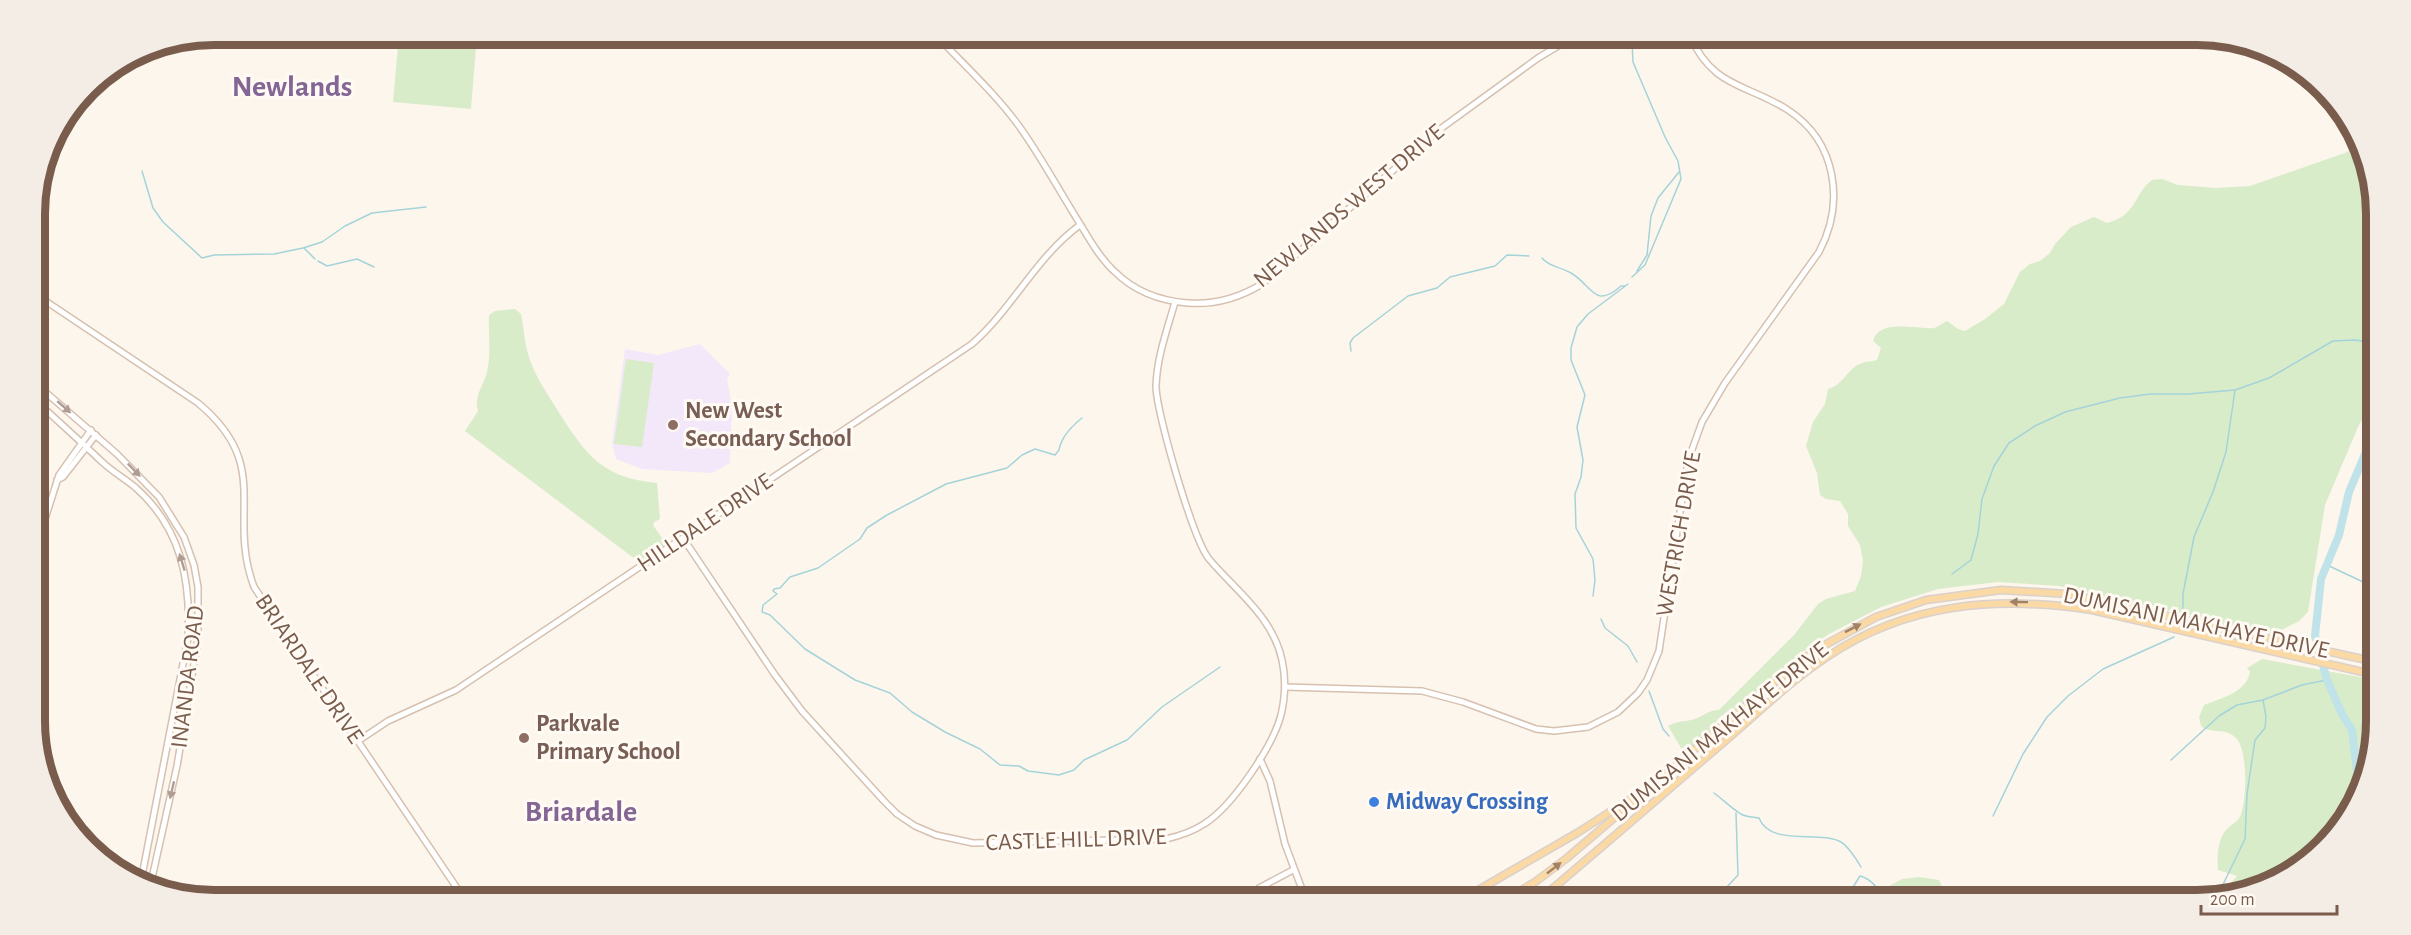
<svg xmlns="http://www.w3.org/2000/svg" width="2411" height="935" font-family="'Alegreya Sans',sans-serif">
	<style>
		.education { fill: #f3e8fa }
		.green { fill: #d8ecc9 }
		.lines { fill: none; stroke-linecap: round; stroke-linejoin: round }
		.stream { stroke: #a5d3da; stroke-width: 1.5 }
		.river { stroke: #bfe3e8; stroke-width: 8 }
		.secondary-casing { stroke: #d6c0b0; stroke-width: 8 }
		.primary-casing { stroke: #dad1cd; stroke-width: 9 }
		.secondary { stroke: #fff; stroke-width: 5 }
		.primary { stroke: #fbd9a5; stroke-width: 6 }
		.oneway { fill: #af9d94 }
		.oneway2 { fill: #a18267 }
		.education-dot { fill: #8d6e63; stroke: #fffaf3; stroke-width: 2 }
		.shop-dot { fill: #3f7fe0; stroke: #fffaf3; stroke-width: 2 }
		.labels { text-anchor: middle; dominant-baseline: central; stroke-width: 6; stroke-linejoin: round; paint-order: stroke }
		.street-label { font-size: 24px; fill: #7a5c4d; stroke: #fffaf3 }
		.education-label { font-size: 24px; font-weight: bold; fill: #785e54; stroke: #fffaf3; text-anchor: start }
		.shop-label { font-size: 24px; font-weight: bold; fill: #366cbe; stroke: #fffaf3; text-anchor: start }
		.district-label { font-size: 30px; font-weight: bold; fill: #846695; stroke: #fffaf3 }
		.rim { fill: none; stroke: #7a5c4d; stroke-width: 8 }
	</style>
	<rect width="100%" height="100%" fill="#fdf6ec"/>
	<g class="education">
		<path d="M77,103L84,106L71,125L51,141L53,134Z"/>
		<path d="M700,344L730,374L727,379L732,406L730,463L712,473L642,469L616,459L612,444L625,349L658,355Z"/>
	</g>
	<g class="green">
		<path d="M399,35H477L471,109L393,102Z"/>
		<path d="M2361,144L2375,190L2376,394L2358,427L2325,505L2308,612L2299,621L2274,634L2059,586L1998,582L1938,589L1881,607L1829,634L1804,651L1737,707L1721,716L1704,736L1684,753L1668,726C1677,721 1682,722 1691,720C1702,718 1707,710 1719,710L1794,635L1818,604L1826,599L1855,591L1861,576L1863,561L1860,545L1848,526V514L1840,501L1826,499L1820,495L1817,473L1806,446L1813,422L1825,404L1828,389C1844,385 1848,367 1862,363C1867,361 1871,362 1877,360L1881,348L1873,341C1879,318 1918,330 1934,328C1938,327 1943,323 1947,321L1958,329L1965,331L1985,319L2004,304L2020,272L2030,264L2040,261L2050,253L2055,244L2071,227L2094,217L2107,223C2138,215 2133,194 2152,180L2162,179L2178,185L2216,188L2250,186L2345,153Z"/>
		<path d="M515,309L521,314C524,327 524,341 528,354C534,375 547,393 558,411C586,455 602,478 657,483L660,519L654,522L653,525L666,544L639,562L465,431L478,411C473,394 486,384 488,367C491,349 488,332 489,315L495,311Z"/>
		<path d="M626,359L654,363L642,447L614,444Z"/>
		<path d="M2262,659L2376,680V721L2367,779L2340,830L2306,864L2255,891L2224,897V891L2237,876L2218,870C2217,856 2217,837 2229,827C2235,822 2239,821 2241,814C2247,798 2248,748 2235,737C2223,727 2213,735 2201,726L2199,717L2204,705C2221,698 2246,693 2250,672L2247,668Z"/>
		<path d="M1919,877L1939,880L1945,893L1943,900H1864L1861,892L1869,897L1902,879Z"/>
	</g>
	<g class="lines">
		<g class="stream">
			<path d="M142,171L153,208L163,222L202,258L214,255L274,254L303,248L322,242L345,226L372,213L426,207"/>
			<path d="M304,248L315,259"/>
			<path d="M1542,258C1549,267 1561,267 1571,273C1592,285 1594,310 1621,286H1625"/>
			<path d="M318,261L327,266L357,259L374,267"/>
			<path d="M1637,271L1647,255L1651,216L1658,198L1679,172"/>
			<path d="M1632,277L1645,265L1681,179L1678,161L1665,137L1633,62L1632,41L1636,34"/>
			<path d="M1351,351L1350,343L1353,338L1408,296L1437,288L1450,277L1495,266L1507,255L1529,256"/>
			<path d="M1082,418C1072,426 1061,437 1059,450L1055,455L1035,449L1022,455L1007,468L946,484L887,515L867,528L860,539L818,568L790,577L780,588L774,589L773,591L777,594L763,605L762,612L770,615L805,649L855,680L890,693L912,712L945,732L980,749L1000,765L1019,766L1028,771L1059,775L1074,770L1084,760L1127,740L1162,707L1220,667"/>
			<path d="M2327,565L2376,588"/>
			<path d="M1952,574L1971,560L1978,534L1982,499L1994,466L2009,443L2035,426L2065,412L2120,398L2150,394H2188L2235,390L2269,378L2333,341L2355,340L2375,343"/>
			<path d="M1593,596L1595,580L1593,559L1576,528L1575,494L1581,477L1583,460L1577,427L1585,395L1571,360V348L1577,327L1588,314L1628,284"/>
			<path d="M2183,612V594L2194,537L2213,492L2226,452L2235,390"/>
			<path d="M1601,619L1605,628L1628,646L1637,662"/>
			<path d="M1649,691L1663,729L1669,736"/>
			<path d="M2171,760L2219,716L2237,705L2263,700L2302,685L2327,680"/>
			<path d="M1714,793C1721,798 1737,813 1743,815C1748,817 1754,817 1759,818C1770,847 1820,830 1841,842C1847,845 1857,860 1861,867"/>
			<path d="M1993,816L2023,754L2047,717L2068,696L2103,669L2174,637"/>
			<path d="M2216,899L2245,839L2247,794L2255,740L2265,728L2266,717L2263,700"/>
			<path d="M1715,900L1738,875L1736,813"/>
			<path d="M1862,900L1853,892V887L1860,876C1872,879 1879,890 1885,900"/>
		</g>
		<path class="river" d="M2362,787L2358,780L2352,730L2342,714L2327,680L2315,636L2321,579L2339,535L2349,492L2376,428"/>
		<defs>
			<g id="secondary">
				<path d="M935,34C963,64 995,93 1019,126C1042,158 1061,194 1082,227C1091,242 1101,259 1114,271C1134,291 1161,301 1188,303C1215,305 1239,298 1262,284L1443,127L1538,58L1578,34"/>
				<path d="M35,294L198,403C274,466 226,512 254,587L465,900"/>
				<path d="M36,384L117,454L159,497L184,537L194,565L198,587V639L177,766L150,887"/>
				<path d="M36,401C58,421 79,440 100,460C111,471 124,478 136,488C181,528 191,580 188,638L141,881"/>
				<path d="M57,480L63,477L96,435"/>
				<path d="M683,538L775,675L802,711L884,801L897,814L915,826L936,835L973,843L1166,839C1179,836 1192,832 1204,824C1232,807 1273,746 1281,715C1285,698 1286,678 1282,660C1273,617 1236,591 1209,559C1193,539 1156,412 1156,386C1157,357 1167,330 1175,302"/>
				<path d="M37,544L59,475L91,430"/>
				<path d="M1285,687L1422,691L1463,702L1536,729L1554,731L1588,727L1618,712L1638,693L1647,680L1659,651L1685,479L1689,458L1702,422L1725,383L1819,252C1845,203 1837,142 1788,110C1746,83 1713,89 1689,34"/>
				<path d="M358,741L388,721L456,690L972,344C1013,308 1036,257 1080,225"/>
				<path d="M1260,759L1270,781L1285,844L1306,900"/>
				<path d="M1250,900L1259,888L1293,870"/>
			</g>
			<g id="primary">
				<path d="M1461,900L1577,833L1638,794"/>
				<path d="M1505,900L1535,882L1567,858L1749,703L1814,651L1876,617L1926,600L2001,590L2068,594L2376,662"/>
				<path d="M1539,900C1601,848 1663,794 1725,741C1758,713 1790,681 1827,657C1908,602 1998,596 2092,610L2376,675"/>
			</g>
		</defs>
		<use href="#secondary" class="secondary-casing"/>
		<use href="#primary" class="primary-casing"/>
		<use href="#secondary" class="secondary"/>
		<use href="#primary" class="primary"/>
	</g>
	<defs><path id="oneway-solid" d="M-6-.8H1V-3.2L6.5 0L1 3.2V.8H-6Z" transform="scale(1.5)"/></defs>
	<g class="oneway">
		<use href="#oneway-solid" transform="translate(64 407) rotate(41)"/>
		<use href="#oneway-solid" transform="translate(134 470) rotate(46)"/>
		<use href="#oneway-solid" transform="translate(182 562) rotate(-107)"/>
		<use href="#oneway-solid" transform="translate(172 790) rotate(103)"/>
	</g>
	<g class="oneway2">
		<use href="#oneway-solid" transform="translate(2019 602) rotate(-179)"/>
		<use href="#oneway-solid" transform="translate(1853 628) rotate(-27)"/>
		<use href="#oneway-solid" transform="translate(1554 868) rotate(-38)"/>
	</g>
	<g class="education-dot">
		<circle cx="673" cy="425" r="6"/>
		<circle cx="524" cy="738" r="6"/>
	</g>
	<circle class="shop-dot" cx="1374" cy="802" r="6"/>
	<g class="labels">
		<g class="street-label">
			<text transform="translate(1349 206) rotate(-40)">NEWLANDS WEST DRIVE</text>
			<text transform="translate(705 523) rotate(-34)">HILLDALE DRIVE</text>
			<text transform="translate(1679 534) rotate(-80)">WESTRICH DRIVE</text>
			<text transform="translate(2196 623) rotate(12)">DUMISANI MAKHAYE DRIVE</text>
			<text transform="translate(309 669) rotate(56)">BRIARDALE DRIVE</text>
			<text transform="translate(188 677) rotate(-83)">INANDA ROAD</text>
			<text transform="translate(1720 732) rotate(-39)">DUMISANI MAKHAYE DRIVE</text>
			<text transform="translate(1076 840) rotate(-2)">CASTLE HILL DRIVE</text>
		</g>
		<g class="education-label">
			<text x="685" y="411">New West<tspan x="685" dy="28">Secondary School</tspan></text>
			<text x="536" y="724">Parkvale<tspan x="536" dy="28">Primary School</tspan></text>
		</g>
		<g class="shop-label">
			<text x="1386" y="802">Midway Crossing</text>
		</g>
		<g class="district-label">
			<text x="292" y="87">Newlands</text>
			<text x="581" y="812">Briardale</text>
		</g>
	</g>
	<path d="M0 0H2411V935H0ZM214 45H2197A169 169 0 0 1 2366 214V721A169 169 0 0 1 2197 890H214A169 169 0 0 1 45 721V214A169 169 0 0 1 214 45Z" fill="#f4ede6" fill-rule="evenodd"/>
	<path class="rim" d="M214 45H2197A169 169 0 0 1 2366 214V721A169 169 0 0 1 2197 890H214A169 169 0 0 1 45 721V214A169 169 0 0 1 214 45Z"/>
	<path d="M2201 905v9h136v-9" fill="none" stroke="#7a5c4d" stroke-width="3"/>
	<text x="2210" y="905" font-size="18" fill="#7a5c4d" stroke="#fffaf3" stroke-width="4.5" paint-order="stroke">200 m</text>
</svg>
